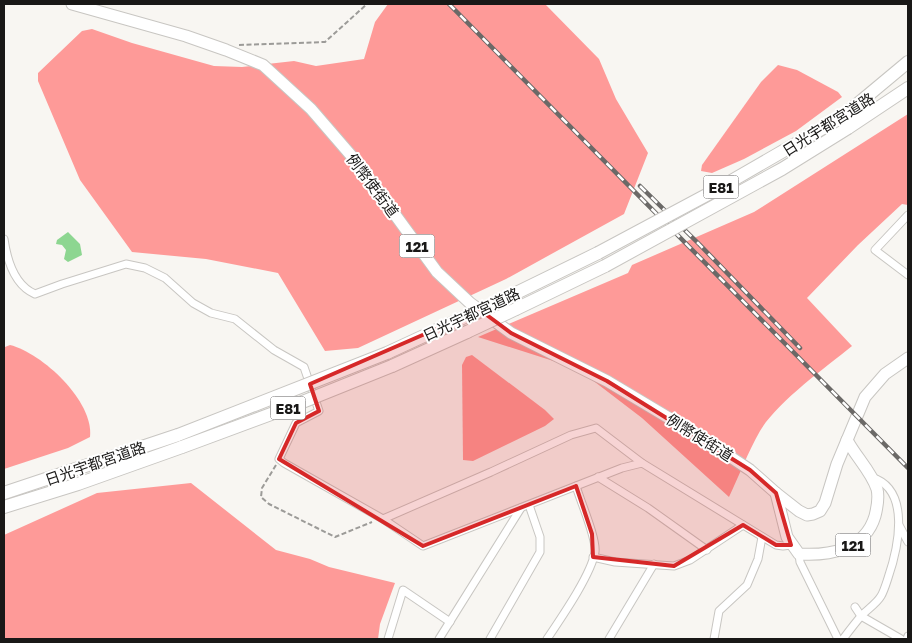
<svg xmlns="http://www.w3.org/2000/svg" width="912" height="643" font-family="'Golos Text','Noto Sans JP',sans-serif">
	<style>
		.forest { fill: #fe9a98 }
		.water { fill: #8dd691 }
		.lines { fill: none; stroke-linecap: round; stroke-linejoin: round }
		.minor-casing { stroke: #c8c6c2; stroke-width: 9 }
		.trunk-casing { stroke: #c8c6c2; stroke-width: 13 }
		.motorway-casing { stroke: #c8c6c2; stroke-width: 14 }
		.path { stroke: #9c9b98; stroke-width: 2; stroke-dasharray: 5 2.5; stroke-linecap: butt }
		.minor { stroke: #fff; stroke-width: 7 }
		.trunk { stroke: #fff; stroke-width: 11 }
		.motorway { stroke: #fff; stroke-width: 12 }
		.rail-casing { stroke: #6b6967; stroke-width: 4.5 }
		.rail { stroke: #fff; stroke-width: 2.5; stroke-dasharray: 8; stroke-linecap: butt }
		.motorway-bridge-casing { stroke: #c8c6c2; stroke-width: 14; stroke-linecap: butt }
		.motorway-bridge { stroke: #fff; stroke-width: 12 }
		.marked { fill: #d62828; fill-opacity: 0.2; stroke: #d62828; stroke-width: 4; stroke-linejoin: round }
		.labels { text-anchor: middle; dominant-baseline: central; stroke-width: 4; stroke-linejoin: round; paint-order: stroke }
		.shield { fill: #fff; stroke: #5e5d5d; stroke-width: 1 }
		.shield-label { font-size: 14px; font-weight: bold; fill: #191817 }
		.street-label { font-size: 15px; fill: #191817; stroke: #fff }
	</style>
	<rect width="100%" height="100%" fill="#f8f6f2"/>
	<g class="forest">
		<path d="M388,4H545L599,59L616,99L648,153L624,214L506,279L358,348L325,351L278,273L206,259L132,252L80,180L38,81V73L82,31L92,29L132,43L214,66L242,67L294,61L316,66L364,59L375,22Z"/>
		<path d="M778,65L797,70L838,92L842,97L796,131L744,159L712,173L701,171L702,165L761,82Z"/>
		<path d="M908,114V205L902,204L858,245L807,298L852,346C824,369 778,401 760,431C748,452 739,476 729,497L642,418L591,379V373L478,337L628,273L632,265L754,212Z"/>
		<path d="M10,345C42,353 94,401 90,437L68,448L4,469V351L5,347Z"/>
		<path d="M472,355L545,410L554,419L545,426L473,461L463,460L462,365L466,357Z"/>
		<path d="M191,483L276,550L310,559L329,567L395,583L380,624L378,639H4V535L97,493Z"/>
	</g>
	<path class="water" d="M68,232L80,244L82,255L68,262L64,259L66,250L62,245L56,244L57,240Z"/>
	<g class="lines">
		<defs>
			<g id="minor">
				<path d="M908,215L875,250L908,275"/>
				<path d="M4,239C7,260 14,285 35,294L62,284L126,264L145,268L165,278L193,303L211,313L235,319L274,350L304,367L319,411L296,423L279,459L284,463L383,519L423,546L622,468L642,463L776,545L783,546L791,545"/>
				<path d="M598,477L648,508L707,550"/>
				<path d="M383,519L491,472L571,435L596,428L642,463"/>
				<path d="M899,525L908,542"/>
				<path d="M799,554L800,562L838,639"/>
				<path d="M593,557L615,562L674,566L690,560L743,525"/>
				<path d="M855,607L861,616L901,639"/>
				<path d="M388,639L403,590L450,622"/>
				<path d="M439,639L521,508"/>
				<path d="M490,639L540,552V537L529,505"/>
				<path d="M547,639C561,618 591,575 595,552C597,539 580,500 576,486"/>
				<path d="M609,639L654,564"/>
				<path d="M714,639L719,611L747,585L758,559L762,537"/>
				<path d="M843,639C849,631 855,623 862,615C868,609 877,603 881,596C884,591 886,584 888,578C898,549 912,489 871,477"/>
				<path d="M907,639L908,636"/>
			</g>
			<g id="trunk">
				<path d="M72,4L186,36L226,50L263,65L311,109L355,160L437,272L470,303L511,333L607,381L699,436L750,470L776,493L799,511L807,515L813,514L820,511L825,503L837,464L865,397L885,374L908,358"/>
				<path d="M776,493L787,537L799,554C829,556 865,550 875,516C877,508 879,497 877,489C871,471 856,457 847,440"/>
			</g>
			<g id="motorway">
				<path d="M842,117L908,62"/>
				<path d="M848,128L908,88"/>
				<path d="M504,299L598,253"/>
				<path d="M516,309L605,266"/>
				<path d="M387,353L456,321"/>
				<path d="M392,366L467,332"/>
				<path d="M4,493L178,435"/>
				<path d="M4,507L78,484L182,447"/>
			</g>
		</defs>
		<use href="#minor" class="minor-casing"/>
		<use href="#trunk" class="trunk-casing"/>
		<use href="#motorway" class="motorway-casing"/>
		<g class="path">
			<path d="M239,45L325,42L367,4"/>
			<path d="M276,465L262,488L261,497L269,504L335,537L372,522"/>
		</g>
		<use href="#minor" class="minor"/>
		<use href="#trunk" class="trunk"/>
		<use href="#motorway" class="motorway"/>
		<defs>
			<g id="rail">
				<path d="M449,4L908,468"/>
				<path d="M640,186L699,244L800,348"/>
			</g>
		</defs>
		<use href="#rail" class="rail-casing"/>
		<use href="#rail" class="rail"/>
		<defs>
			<g id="motorway-bridge">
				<path d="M598,253L714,191L842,117"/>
				<path d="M605,266L782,169L848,128"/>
				<path d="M456,321L504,299"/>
				<path d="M467,332L516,309"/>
				<path d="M178,435L387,353"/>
				<path d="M182,447L290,407L392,366"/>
			</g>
		</defs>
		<use href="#motorway-bridge" class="motorway-bridge-casing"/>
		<use href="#motorway-bridge" class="motorway-bridge"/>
	</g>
	<path class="marked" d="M480,310L511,333L607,381L750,470L776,493L791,545H776L743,525L674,566L593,557L592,534L576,486L423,546L279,459L296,423L319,411L310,384Z"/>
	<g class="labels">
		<g class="shield">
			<rect x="703.5" y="175.5" width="35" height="23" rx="4"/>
			<rect x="399.5" y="234.5" width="35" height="23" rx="4"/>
			<rect x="270.5" y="396.5" width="35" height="23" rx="4"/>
			<rect x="835.5" y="533.5" width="35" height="23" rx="4"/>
		</g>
		<g class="shield-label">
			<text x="721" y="187">E81</text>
			<text x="417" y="246">121</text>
			<text x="288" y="408">E81</text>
			<text x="853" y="545">121</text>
		</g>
		<g class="street-label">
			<text transform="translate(828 124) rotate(-32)">日光宇都宮道路</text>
			<text transform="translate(373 185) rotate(53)">例幣使街道</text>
			<text transform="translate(471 314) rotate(-25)">日光宇都宮道路</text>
			<text transform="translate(700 437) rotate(32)">例幣使街道</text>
			<text transform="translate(95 463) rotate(-19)">日光宇都宮道路</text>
		</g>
	</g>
	<rect width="912" height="643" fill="none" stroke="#191817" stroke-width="10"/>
</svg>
